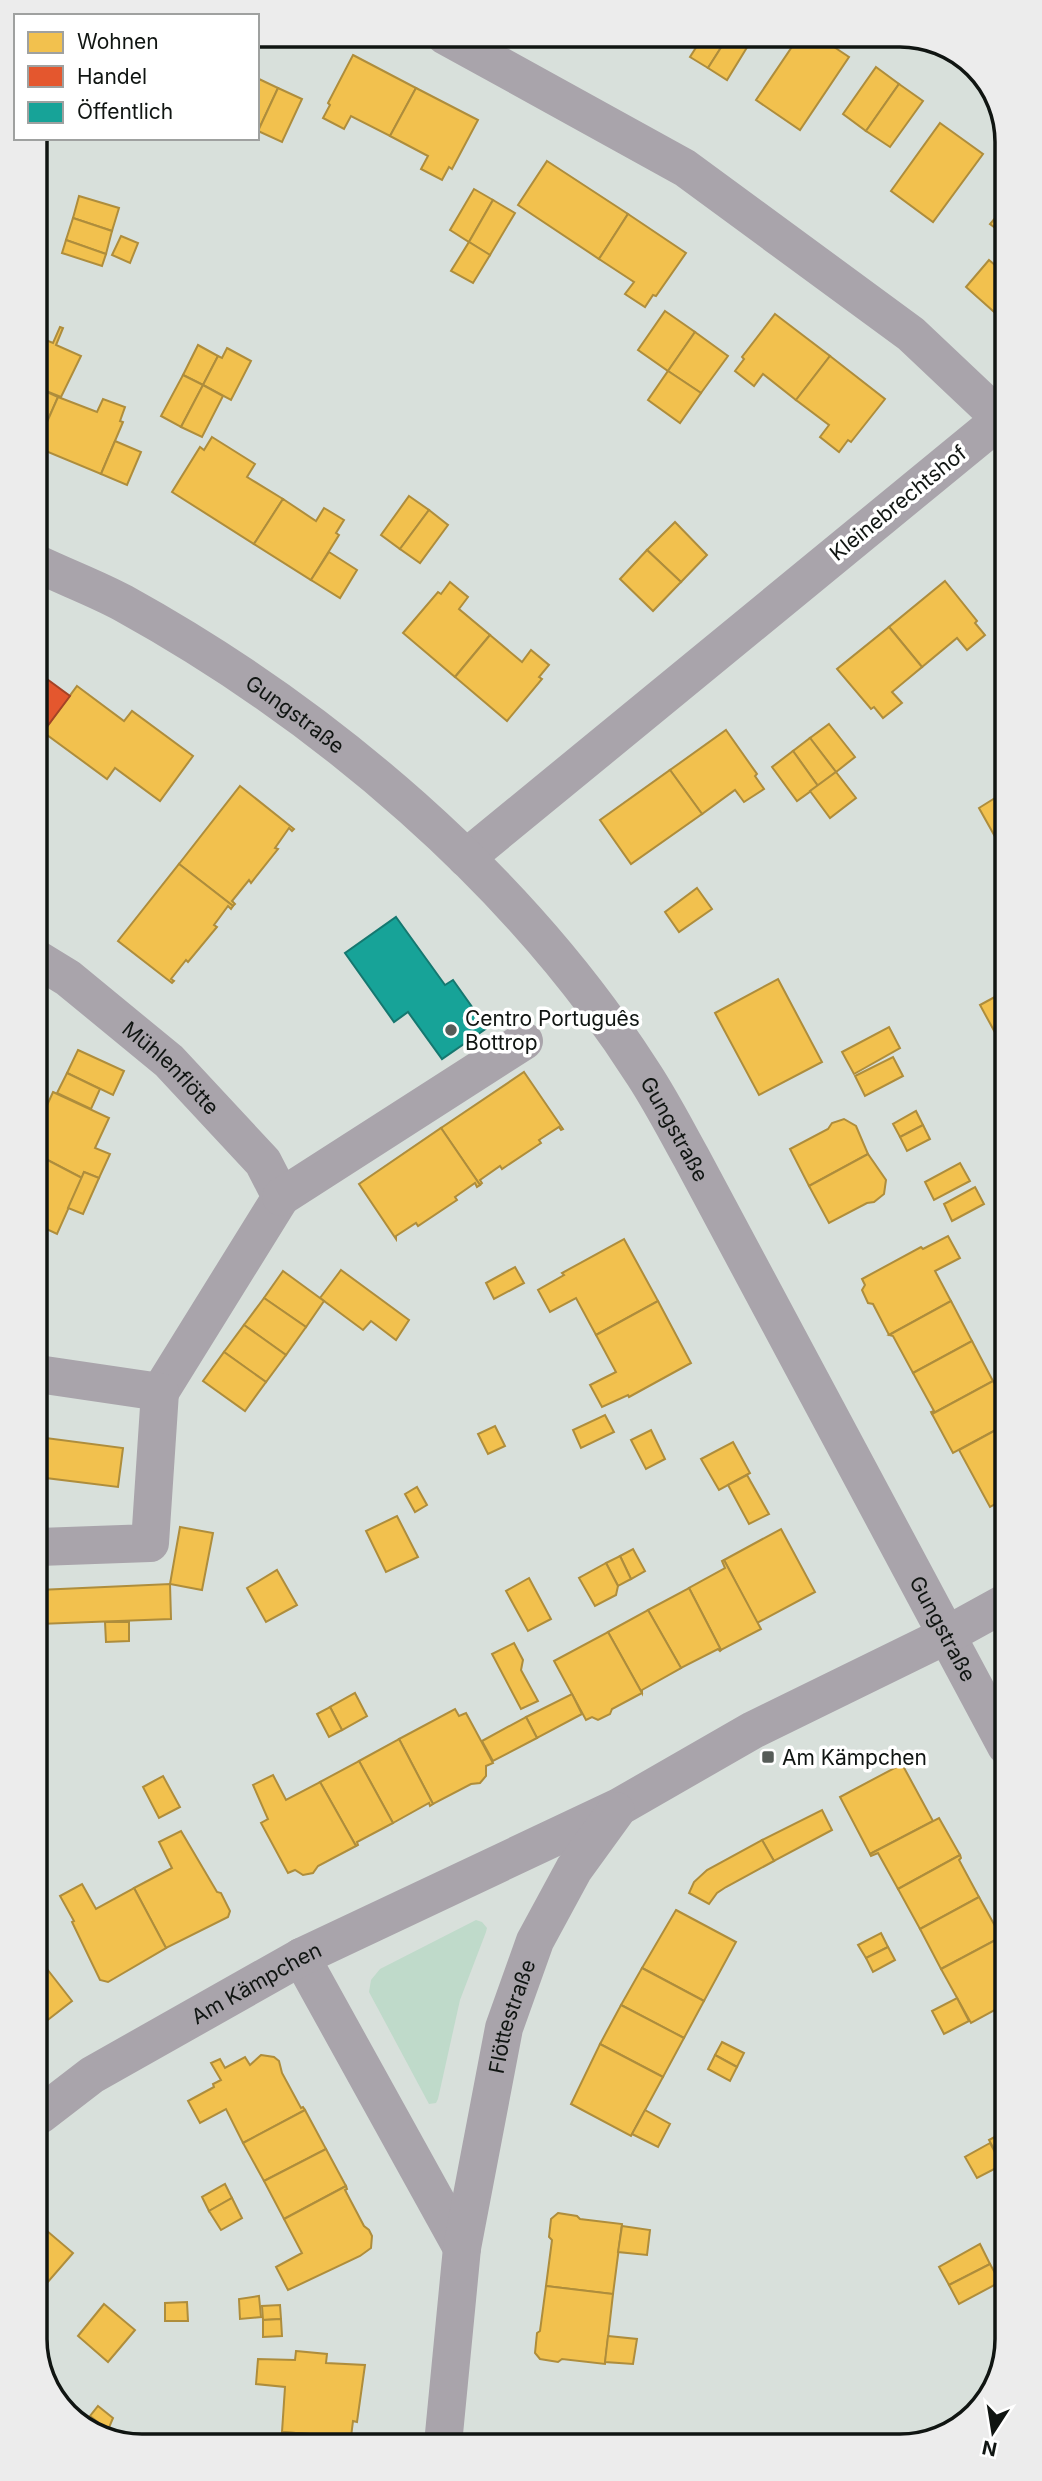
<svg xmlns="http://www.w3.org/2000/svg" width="1042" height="2481" font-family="Inter,sans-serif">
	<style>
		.green { fill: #bfdaca }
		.homes { fill: #f2c14e; stroke: #ae8d3c; stroke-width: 2 }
		.shops { fill: #e4572e; stroke: #a44326; stroke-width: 2 }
		.public { fill: #17a398; stroke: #157870; stroke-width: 2 }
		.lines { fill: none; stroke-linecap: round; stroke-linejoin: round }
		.minor { stroke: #a9a4ab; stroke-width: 38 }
		.poi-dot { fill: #565c58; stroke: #fff; stroke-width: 2.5 }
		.labels { text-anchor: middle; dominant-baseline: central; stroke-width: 7; stroke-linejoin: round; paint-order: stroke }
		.street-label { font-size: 21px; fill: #101512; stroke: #fff }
		.poi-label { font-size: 21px; fill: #101512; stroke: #fff; text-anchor: start }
		.rim { fill: none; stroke: #101512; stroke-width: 3.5 }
	</style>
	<rect width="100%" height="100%" fill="#d8e0db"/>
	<path class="green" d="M476,1920L482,1922L487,1928L486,1932L460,2000L438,2099L436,2103L429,2104L369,1992L371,1980L380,1969Z"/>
	<g class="homes">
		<path d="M704,35H729L708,68L690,57Z"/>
		<path d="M729,35L754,36L727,80L708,68Z"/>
		<path d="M800,35H816L849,57L800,130L756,100Z"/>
		<path d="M353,55L416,88L390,136L351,116L344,129L323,118L330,105L328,103Z"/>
		<path d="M876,67L899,84L866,131L843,114Z"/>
		<path d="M259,79L278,88L258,131L257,83Z"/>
		<path d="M899,84L923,101L890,147L866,131Z"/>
		<path d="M278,88L302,99L282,142L258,131Z"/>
		<path d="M416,88L478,120L452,169L449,167L442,180L421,169L428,156L390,136Z"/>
		<path d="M940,123L983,154L933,222L891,191Z"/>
		<path d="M547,161L628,214L599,259L518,205Z"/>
		<path d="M474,189L493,200L469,242L450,230Z"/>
		<path d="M79,196L119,208L112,231L73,218Z"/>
		<path d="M493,200L515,213L490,255L469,242Z"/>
		<path d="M1002,210V233L990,224Z"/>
		<path d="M628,214L686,253L656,296L653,295L645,307L625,294L634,282L599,259Z"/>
		<path d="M73,218L112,231L106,254L66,240Z"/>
		<path d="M121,236L138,243L130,263L112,255Z"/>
		<path d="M66,240L106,254L102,266L62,253Z"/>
		<path d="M469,242L490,255L473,283L451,271Z"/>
		<path d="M989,260L1002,271V319L966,287Z"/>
		<path d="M665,311L695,332L668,371L638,350Z"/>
		<path d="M775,314L830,356L796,400L763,374L754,386L735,371L744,359L742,357Z"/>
		<path d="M60,327L63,328L56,345L81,356L61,397L36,387V336L53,343Z"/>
		<path d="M695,332L728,356L701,393L668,371Z"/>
		<path d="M198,345L218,356L203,385L183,375Z"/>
		<path d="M227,348L251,361L231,400L203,385L218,356L222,358Z"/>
		<path d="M830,356L885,399L851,442L848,440L839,452L820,437L829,425L796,400Z"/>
		<path d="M668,371L701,393L680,423L648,400Z"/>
		<path d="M183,375L203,385L181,427L161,416Z"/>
		<path d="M203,385L223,396L202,437L181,427Z"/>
		<path d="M36,387L58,397L36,447Z"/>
		<path d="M58,397L97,412L103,399L125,407L120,421L123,422L101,474L36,447Z"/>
		<path d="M212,437L255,464L247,477L283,499L254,544L172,492L200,447L204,450Z"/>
		<path d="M115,441L141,452L127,485L101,474Z"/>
		<path d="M409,496L429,510L400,549L381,535Z"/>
		<path d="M283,499L316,521L324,508L344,520L336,533L339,535L311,580L254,544Z"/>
		<path d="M429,510L448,525L420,563L400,549Z"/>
		<path d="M675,522L707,555L681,582L647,550Z"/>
		<path d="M647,550L681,582L653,611L620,579Z"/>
		<path d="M329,552L357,570L340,598L311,580Z"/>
		<path d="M945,581L977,621L975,623L985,635L967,650L957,638L922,667L889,627Z"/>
		<path d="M450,582L468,597L459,609L490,635L455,677L403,633L438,592L441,594Z"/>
		<path d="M889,627L922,667L892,692L902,703L883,718L874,707L871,709L837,669Z"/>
		<path d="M490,635L522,662L531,650L549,665L539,677L542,679L507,721L455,677Z"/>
		<path d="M77,686L124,721L132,711L193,756L160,801L115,768L107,779L43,732Z"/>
		<path d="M829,724L855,757L836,772L810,738Z"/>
		<path d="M726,730L757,774L755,776L764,789L744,802L735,790L702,814L670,770Z"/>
		<path d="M810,738L836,772L818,786L793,751Z"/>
		<path d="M793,751L818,786L797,801L772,767Z"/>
		<path d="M670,770L702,814L631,864L600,820Z"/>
		<path d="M836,772L856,798L830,818L810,791Z"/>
		<path d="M240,786L294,829L292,831L289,828L275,848L278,849L251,883L249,880L232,901L235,904L233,906L179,864Z"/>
		<path d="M1003,793V851L979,808Z"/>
		<path d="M179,864L233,906L231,909L228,906L214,925L217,927L188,962L186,960L171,979L174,981L172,983L118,941Z"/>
		<path d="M697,888L712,909L679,932L665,912Z"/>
		<path d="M778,979L822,1062L759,1095L715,1013Z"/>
		<path d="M1004,992V1049L980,1005Z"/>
		<path d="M889,1027L900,1048L854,1074L842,1052Z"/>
		<path d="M78,1050L124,1071L113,1095L67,1073Z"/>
		<path d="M893,1057L903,1076L865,1096L855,1076Z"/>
		<path d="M524,1072L563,1129L561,1130L559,1127L539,1140L541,1143L502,1169L500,1166L480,1180L482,1183L480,1185L441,1128Z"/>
		<path d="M67,1073L100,1089L91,1109L57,1093Z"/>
		<path d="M53,1092L109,1118L95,1148L110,1154L99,1178L84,1172L82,1178L38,1155V1125Z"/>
		<path d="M916,1111L923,1125L900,1137L893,1124Z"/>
		<path d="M844,1119L856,1126L868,1154L809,1186L790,1149L828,1129L832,1123Z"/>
		<path d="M923,1125L930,1139L907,1151L900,1137Z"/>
		<path d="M441,1128L480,1185L477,1187L475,1183L455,1197L457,1200L418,1226L416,1223L396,1236V1239L359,1184Z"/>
		<path d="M868,1154L886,1180L884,1194L874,1202L867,1203L829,1223L809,1186Z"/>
		<path d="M38,1155L82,1178L57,1234L38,1225Z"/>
		<path d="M960,1163L970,1181L934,1200L925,1182Z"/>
		<path d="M84,1172L99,1178L83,1214L68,1208Z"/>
		<path d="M975,1187L984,1204L952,1221L944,1204Z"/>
		<path d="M948,1236L960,1258L935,1271L951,1301L889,1335L873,1304L868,1303L862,1290L865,1285L862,1279L921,1247L923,1249Z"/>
		<path d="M624,1239L658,1301L596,1335L576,1298L550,1312L538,1290L564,1275L562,1273Z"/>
		<path d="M515,1267L524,1283L494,1299L486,1283Z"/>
		<path d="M341,1270L409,1320L396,1340L371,1321L363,1330L320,1298Z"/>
		<path d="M283,1271L324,1301L306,1327L264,1298Z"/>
		<path d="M264,1298L306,1327L286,1355L244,1325Z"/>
		<path d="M658,1301L691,1363L629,1397L628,1395L602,1407L590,1385L616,1372L596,1335Z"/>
		<path d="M951,1301L972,1341L913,1373L893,1336L889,1335Z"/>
		<path d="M244,1325L286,1355L266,1382L224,1352Z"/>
		<path d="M972,1341L993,1381L932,1414L931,1412L934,1411L913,1373Z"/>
		<path d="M224,1352L266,1382L245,1411L203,1381Z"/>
		<path d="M993,1381L1005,1401V1425L953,1453L932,1414Z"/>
		<path d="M605,1415L614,1432L581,1448L573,1430Z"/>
		<path d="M1005,1425V1499L990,1507L959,1450Z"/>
		<path d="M495,1426L505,1446L488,1454L478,1434Z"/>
		<path d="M651,1430L665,1459L646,1469L631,1440Z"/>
		<path d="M38,1437L123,1448L118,1487L38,1477Z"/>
		<path d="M733,1442L750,1473L719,1490L701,1459Z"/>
		<path d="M747,1475L769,1514L749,1524L728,1485Z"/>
		<path d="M417,1487L427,1505L415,1512L405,1494Z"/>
		<path d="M397,1516L418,1557L386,1572L366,1531Z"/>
		<path d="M180,1527L213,1533L202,1590L170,1584Z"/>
		<path d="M781,1529L815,1592L757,1623L724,1560Z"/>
		<path d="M633,1549L645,1571L631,1579L620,1556Z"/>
		<path d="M620,1556L631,1579L618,1586L606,1563Z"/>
		<path d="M724,1560L761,1629L721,1650L689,1588L725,1568L722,1561Z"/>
		<path d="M606,1563L618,1586L616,1595L595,1606L579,1578Z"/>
		<path d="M277,1570L297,1605L266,1622L247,1588Z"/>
		<path d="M529,1578L551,1619L528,1631L506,1591Z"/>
		<path d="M170,1584L171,1619L39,1624V1590Z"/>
		<path d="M689,1588L721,1650L720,1651L718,1649L681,1668L648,1610Z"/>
		<path d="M648,1610L681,1668L642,1690V1693L608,1632Z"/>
		<path d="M105,1622H129V1641L106,1642Z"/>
		<path d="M608,1632L642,1693L612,1709L610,1714L598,1720L592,1717L586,1720L554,1661Z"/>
		<path d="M514,1643L523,1660L521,1670L538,1701L521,1709L492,1654Z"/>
		<path d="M355,1693L367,1716L342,1730L330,1707Z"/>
		<path d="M572,1694L582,1714L537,1738L526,1717Z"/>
		<path d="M330,1707L342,1730L329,1737L317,1714Z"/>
		<path d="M455,1709L459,1716L466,1713L493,1763L486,1766V1776L480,1783L471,1784L433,1804L399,1739Z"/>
		<path d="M526,1717L537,1738L493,1761L482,1741Z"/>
		<path d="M399,1739L433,1804L430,1806L429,1803L393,1823L359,1761Z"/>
		<path d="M359,1761L393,1823L357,1842L358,1845L356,1846L320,1782Z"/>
		<path d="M902,1764L933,1821L870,1854L840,1797Z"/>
		<path d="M273,1775L286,1800L320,1782L356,1846L318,1866L313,1873L303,1875L295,1870L288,1873L261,1823L268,1819L253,1785Z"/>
		<path d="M163,1776L180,1807L159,1818L143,1787Z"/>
		<path d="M822,1810L832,1830L774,1861L762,1840Z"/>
		<path d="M939,1818L960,1855L898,1889L878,1853L871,1856L870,1854Z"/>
		<path d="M181,1831L217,1892L221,1893L230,1911L228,1917L166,1948L134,1888L172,1868L159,1842Z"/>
		<path d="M762,1840L774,1861L726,1887L717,1893L709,1904L689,1893L694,1882L707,1870Z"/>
		<path d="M960,1855L961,1858L959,1860L979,1897L920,1929L898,1889Z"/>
		<path d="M82,1884L96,1909L134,1888L166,1948L108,1982L100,1980L72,1922L74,1921L60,1896Z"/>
		<path d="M979,1897L1000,1935L1003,1936L941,1969L920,1929Z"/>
		<path d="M676,1910L736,1942L704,2001L642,1968Z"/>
		<path d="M881,1933L888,1947L866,1958L858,1945Z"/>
		<path d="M1003,1936L1006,1941V2004L971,2023L941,1969Z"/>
		<path d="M888,1947L895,1960L873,1972L866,1958Z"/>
		<path d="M40,1960L72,2001L40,2026Z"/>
		<path d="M642,1968L704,2001L684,2038L621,2005Z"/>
		<path d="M957,1998L969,2021L944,2034L932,2011Z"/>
		<path d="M621,2005L684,2038L663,2077L600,2044Z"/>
		<path d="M722,2042L744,2053L737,2067L715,2055Z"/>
		<path d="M600,2044L663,2077L631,2136L571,2104Z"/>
		<path d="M261,2055L274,2057L279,2061L282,2073L301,2108L303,2107L305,2110L243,2143L226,2109L200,2123L188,2101L214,2087L213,2084L221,2080L211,2063L220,2059L225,2068L245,2057L250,2065Z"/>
		<path d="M715,2055L737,2067L730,2081L708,2069Z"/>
		<path d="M305,2110L326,2149L264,2181L243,2143Z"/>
		<path d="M645,2110L670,2124L658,2147L632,2134Z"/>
		<path d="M1006,2131L1007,2173L989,2140Z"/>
		<path d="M990,2143L1002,2165L977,2178L965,2157Z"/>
		<path d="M326,2149L346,2186L284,2219L264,2181Z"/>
		<path d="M225,2184L232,2198L209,2211L202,2197Z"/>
		<path d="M346,2186L347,2189L345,2190L364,2226L369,2230L372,2236L371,2248L360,2256L288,2290L276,2267L302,2253L284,2219Z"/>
		<path d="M232,2198L242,2218L221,2230L209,2211Z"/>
		<path d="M558,2213L577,2216L580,2219L622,2224L613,2294L546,2286L552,2240L549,2237L551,2219Z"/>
		<path d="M40,2225L73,2253L40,2291Z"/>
		<path d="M622,2226L650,2230L647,2255L618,2252Z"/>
		<path d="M980,2244L990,2264L949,2285L939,2267Z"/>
		<path d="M990,2264L1000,2282L959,2304L949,2285Z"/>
		<path d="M546,2286L613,2294L605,2364L562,2359L558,2362L540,2359L535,2353L537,2333L540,2331Z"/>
		<path d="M259,2296L261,2317L240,2319L239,2299Z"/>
		<path d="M187,2302L188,2321H165V2303Z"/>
		<path d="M104,2304L135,2330L108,2362L78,2336Z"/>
		<path d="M280,2305L281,2319L263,2320L262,2306Z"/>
		<path d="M281,2319L282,2336L263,2337V2320Z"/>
		<path d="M608,2336L637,2339L633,2364L605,2362Z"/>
		<path d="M296,2351L327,2354L326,2363L365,2365L357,2422L353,2421L351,2437L282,2432L285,2387L256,2384L258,2359L295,2360Z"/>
		<path d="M98,2406L113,2418L108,2430L90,2416Z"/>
		<path d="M282,2432L351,2437V2444L281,2445Z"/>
		<path d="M219,2439L245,2441V2445H219Z"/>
	</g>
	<path class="shops" d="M36,671L70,696L37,740Z"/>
	<path class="public" d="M396,917L445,985L453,980L487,1028L442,1059L408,1012L394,1022L345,953Z"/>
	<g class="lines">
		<g class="minor">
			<path d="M444,35L685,168L911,334L1001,419L466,858"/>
			<path id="s1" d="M36,563C65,577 95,588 123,603C324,714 520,880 644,1075C661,1101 676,1130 691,1157L1006,1746"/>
			<path id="s2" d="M37,959L68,978L169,1061L263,1162L281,1197L160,1392"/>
			<path d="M281,1197L524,1041"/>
			<path d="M38,1374L160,1392L150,1543L39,1547"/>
			<path d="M301,1957L462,2248"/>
			<path id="s3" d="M40,2115L92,2075L301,1957L619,1807L753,1730L945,1636L1005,1603"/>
			<path id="s4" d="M443,2444L462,2248L504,2028L535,1941L574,1869L616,1811"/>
		</g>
	</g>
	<g class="poi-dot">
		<circle cx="451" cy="1030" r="7"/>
		<rect x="761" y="1750" width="14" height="14" rx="3.5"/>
	</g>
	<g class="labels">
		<g class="street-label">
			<text transform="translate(898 503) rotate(-39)">Kleinebrechtshof</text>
			<text stroke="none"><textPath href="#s1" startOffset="301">Gungstraße</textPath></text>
			<text stroke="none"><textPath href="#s2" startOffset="173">Mühlenflötte</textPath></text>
			<text stroke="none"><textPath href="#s1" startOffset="868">Gungstraße</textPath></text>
			<text stroke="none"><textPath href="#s1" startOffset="1435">Gungstraße</textPath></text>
			<text stroke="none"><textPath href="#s3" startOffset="254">Am Kämpchen</textPath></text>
			<text stroke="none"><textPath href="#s4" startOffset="434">Flöttestraße</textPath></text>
		</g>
		<g class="poi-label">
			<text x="465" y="1018">Centro Português<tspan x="465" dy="24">Bottrop</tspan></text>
			<text x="782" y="1757">Am Kämpchen</text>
		</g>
	</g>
	<path d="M0 0H1042V2481H0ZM142 47H900A95 95 0 0 1 995 142V2339A95 95 0 0 1 900 2434H142A95 95 0 0 1 47 2339V142A95 95 0 0 1 142 47Z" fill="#ececec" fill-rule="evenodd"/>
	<path class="rim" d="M142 47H900A95 95 0 0 1 995 142V2339A95 95 0 0 1 900 2434H142A95 95 0 0 1 47 2339V142A95 95 0 0 1 142 47Z"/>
	<rect x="14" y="14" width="245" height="126" fill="#ffffff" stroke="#9fa1a0" stroke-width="2"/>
	<rect x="28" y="32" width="35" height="21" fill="#f2c14e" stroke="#9fa1a0" stroke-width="2"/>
	<text x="77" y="49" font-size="21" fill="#101512">Wohnen</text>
	<rect x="28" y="66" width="35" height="21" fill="#e4572e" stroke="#9fa1a0" stroke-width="2"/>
	<text x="77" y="84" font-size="21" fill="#101512">Handel</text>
	<rect x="28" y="102" width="35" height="21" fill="#17a398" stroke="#9fa1a0" stroke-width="2"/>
	<text x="77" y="119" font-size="21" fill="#101512">Öffentlich</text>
	<g transform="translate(993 2432) rotate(192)" stroke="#ffffff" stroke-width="5" paint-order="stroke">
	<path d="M0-5L12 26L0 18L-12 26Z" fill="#101512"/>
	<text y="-10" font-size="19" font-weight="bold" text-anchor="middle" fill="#101512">N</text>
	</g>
</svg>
